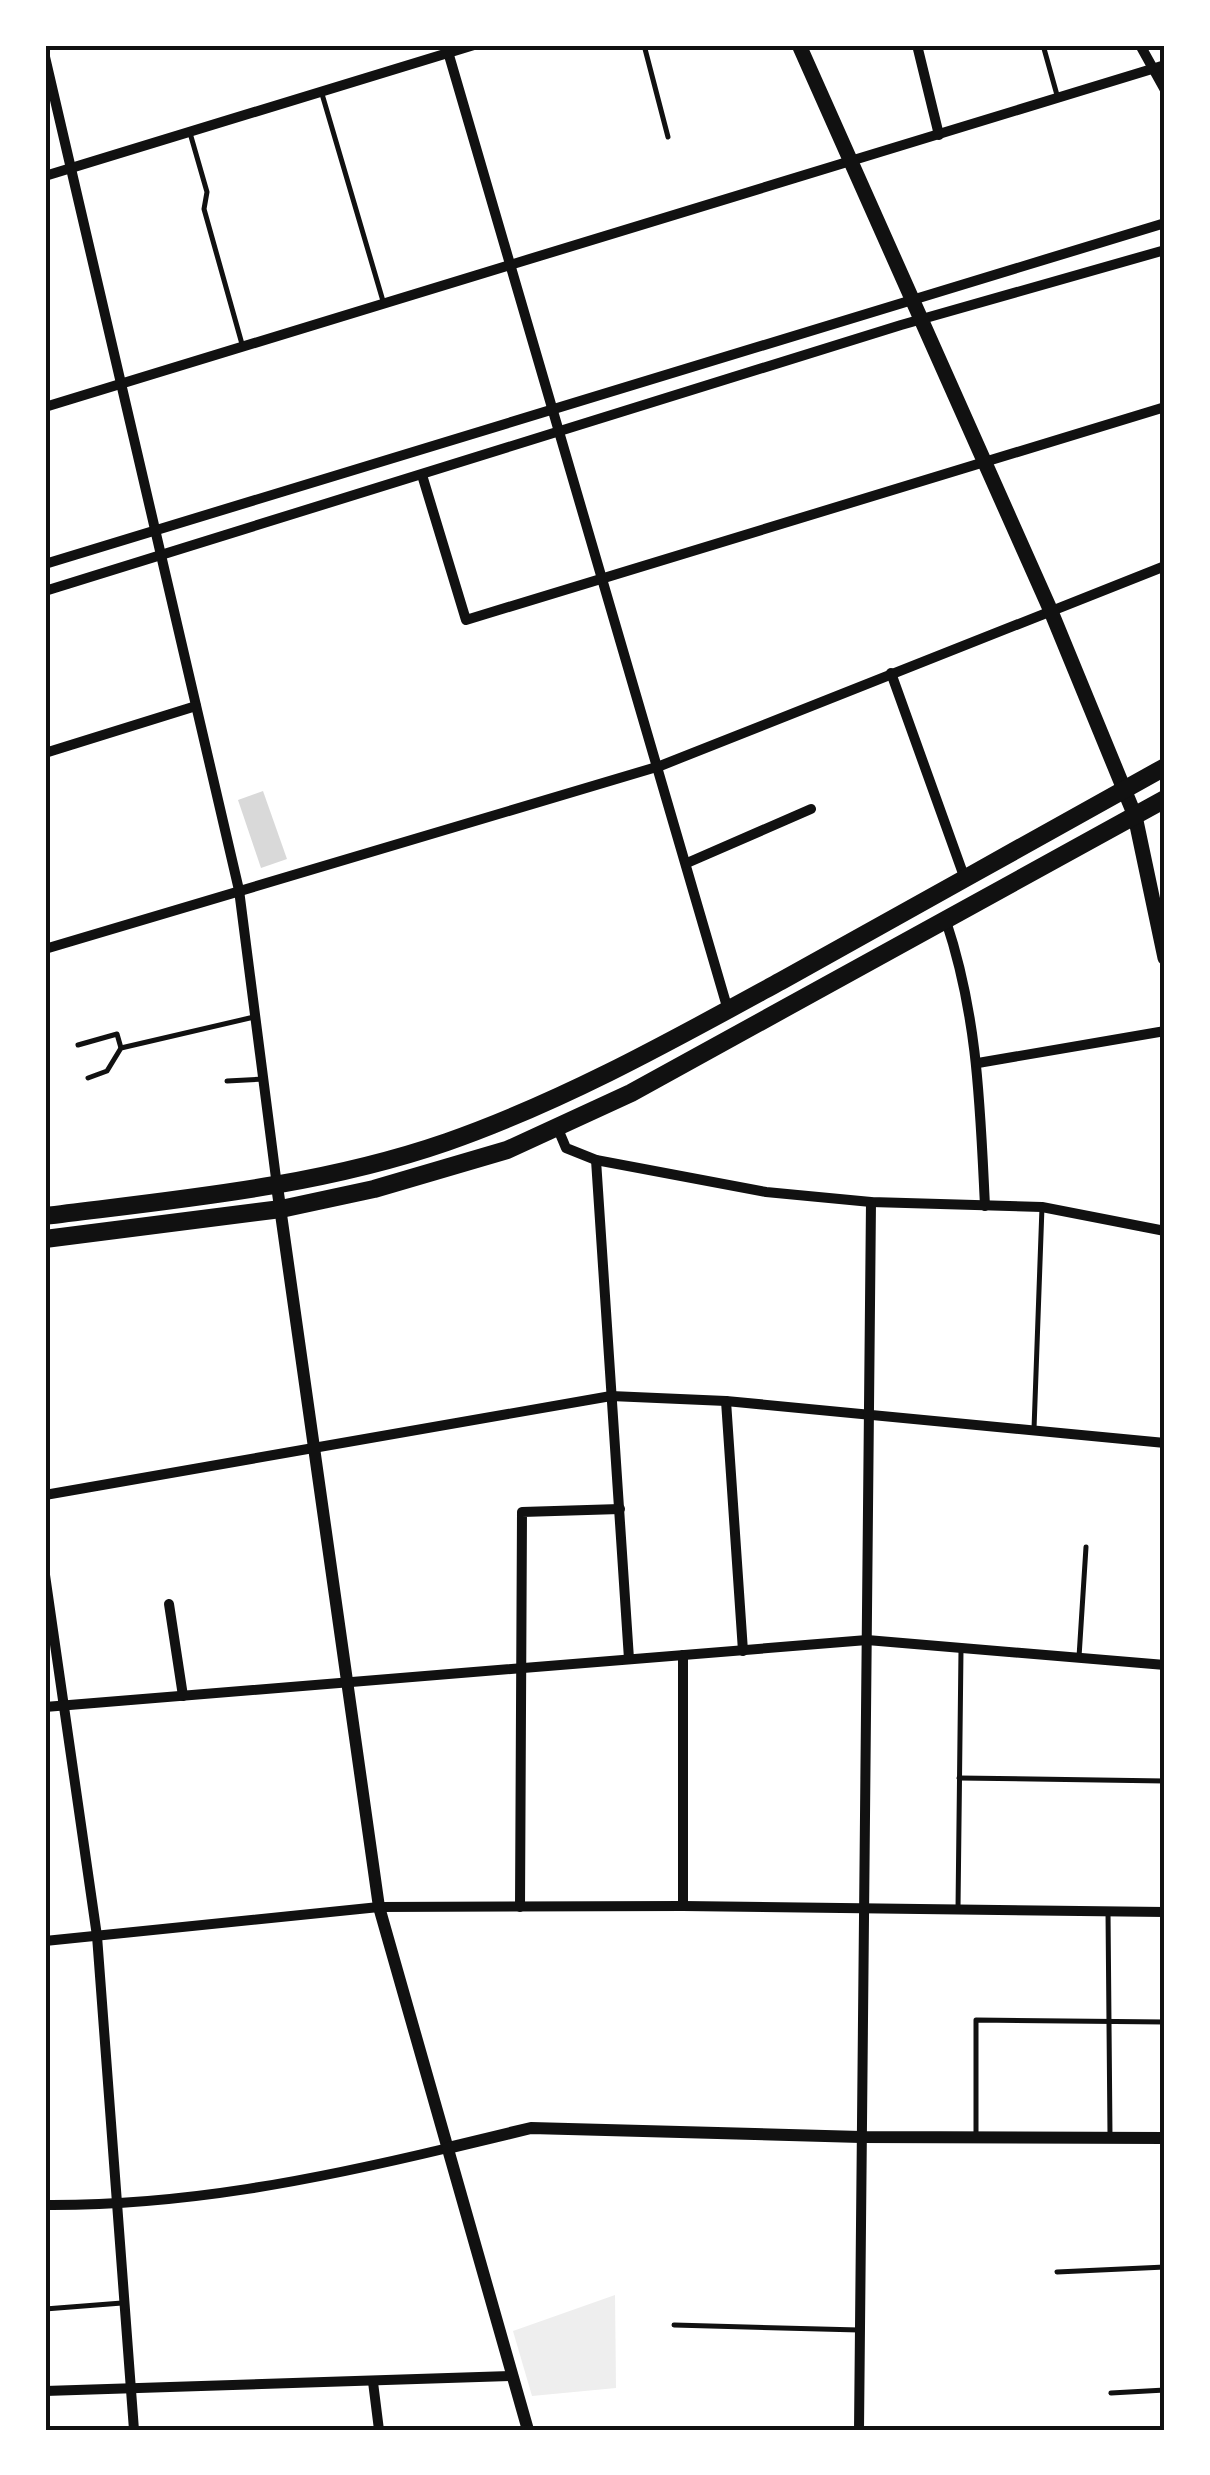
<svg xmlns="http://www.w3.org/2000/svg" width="1210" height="2475" font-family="Figtree,sans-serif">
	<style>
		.green { fill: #eee }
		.water { fill: #d9d9d9 }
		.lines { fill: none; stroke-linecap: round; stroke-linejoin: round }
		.service { stroke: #111; stroke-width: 5 }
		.minor { stroke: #111; stroke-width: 10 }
		.tertiary { stroke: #111; stroke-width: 12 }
		.secondary { stroke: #111; stroke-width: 15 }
		.primary { stroke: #111; stroke-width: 18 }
		.neatline { fill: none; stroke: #111; stroke-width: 4 }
	</style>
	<rect width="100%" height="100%" fill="#fff"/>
	<path class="green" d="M615,2295L616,2388L532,2396L513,2331Z"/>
	<path class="water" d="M263,791L287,859L261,868L238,800Z"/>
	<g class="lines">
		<g class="service">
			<path d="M644,45L668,137"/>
			<path d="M1043,45L1057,95"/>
			<path d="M322,94L383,301"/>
			<path d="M190,133L207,192L204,209L242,344"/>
			<path d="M78,1045L117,1034L121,1048"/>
			<path d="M88,1078L107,1071L121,1048L254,1017"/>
			<path d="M227,1081L264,1079"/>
			<path d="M1034,1429L1042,1207"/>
			<path d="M1079,1657L1086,1547"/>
			<path d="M959,1778L1165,1781"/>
			<path d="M958,1909L961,1650"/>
			<path d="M1108,1911L1110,2135"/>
			<path d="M976,2134V2020L1165,2022"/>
			<path d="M1057,2272L1165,2267"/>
			<path d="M45,2309L122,2303"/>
			<path d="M674,2325L859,2330"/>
			<path d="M1111,2393L1165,2390"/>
		</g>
		<g class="minor">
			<path d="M446,45L728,1010"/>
			<path d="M917,45L939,135"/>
			<path d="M1140,45L1165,90"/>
			<path d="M45,57L239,890L277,1186"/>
			<path d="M45,176L474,45"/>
			<path d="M45,407L1165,65"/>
			<path d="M422,475L466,620L1165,407"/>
			<path d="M45,564L1165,223"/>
			<path d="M45,591L901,325L1165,250"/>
			<path d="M891,673L965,879"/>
			<path d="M45,753L196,706"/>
			<path d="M687,863L811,809"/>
			<path d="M946,921C978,1017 980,1106 985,1206"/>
			<path d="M45,949L660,766L1165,566"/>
			<path d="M978,1063L1165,1031"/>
			<path d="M558,1129L566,1148L596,1160L766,1192L871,1202L1042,1207L1165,1231"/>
			<path d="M596,1160L629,1659"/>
			<path d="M726,1401L743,1651"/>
			<path d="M45,1495L611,1396L726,1401L1165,1443"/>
			<path d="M45,1575L97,1936L134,2430"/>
			<path d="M169,1604L183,1696"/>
			<path d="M45,1707L867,1640L1165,1665"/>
			<path d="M683,1906V1655"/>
			<path d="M520,1907L522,1512L620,1509"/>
			<path d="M45,1941L379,1907L683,1906L1165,1912"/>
			<path d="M45,2205C183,2206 314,2180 448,2148"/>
			<path d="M373,2382L379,2430"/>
			<path d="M45,2391L513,2376"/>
			<path d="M859,2430L871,1202"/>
		</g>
		<g class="tertiary">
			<path d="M277,1186L379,1907L528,2430"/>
			<path d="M448,2148L531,2128L861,2137L1165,2138"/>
		</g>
		<path class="secondary" d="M799,45L1050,609L1135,816L1165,958"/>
		<g class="primary">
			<path d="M45,1216C180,1199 317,1187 447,1142C564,1101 673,1040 781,981C909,910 1037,838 1165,767"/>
			<path d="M45,1239L281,1209L374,1189L507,1150L631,1093L1165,799"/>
		</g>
	</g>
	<rect width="1210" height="2475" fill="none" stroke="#ffffff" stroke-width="95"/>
	<rect x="48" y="48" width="1114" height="2380" class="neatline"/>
</svg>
